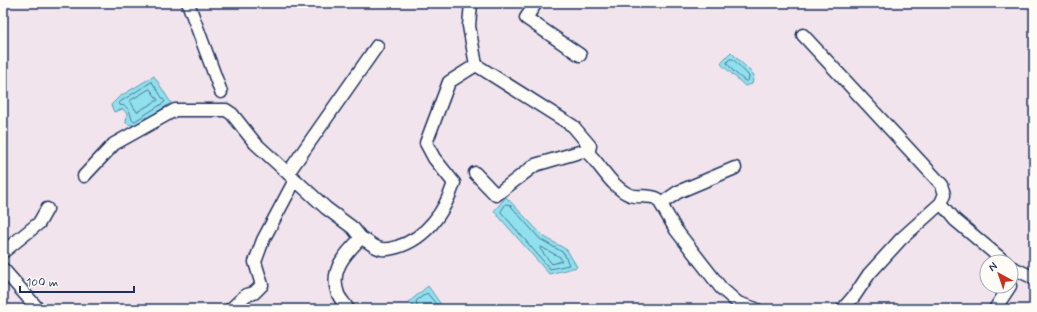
<svg xmlns="http://www.w3.org/2000/svg" width="1037" height="312" font-family="Mynerve,sans-serif">
	<style>
		.water { fill: #90e0ed; stroke: #6199b4 }
		.lines { fill: none; stroke-linecap: round; stroke-linejoin: round }
		.shore { stroke: #4a7697; stroke-width: 1 }
		.minor-casing { stroke: #1b2f5e; stroke-width: 15 }
		.minor { stroke: #fdfcf7; stroke-width: 12 }
	</style>
	<rect width="100%" height="100%" fill="#f1e4ec"/>
	<filter id="ink" filterUnits="userSpaceOnUse"><feTurbulence type="fractalNoise" baseFrequency=".025" numOctaves="2"/><feDisplacementMap in="SourceGraphic" scale="8" xChannelSelector="R" yChannelSelector="G"/><feConvolveMatrix kernelMatrix="1 2 1 2 8 2 1 2 1" color-interpolation-filters="sRGB"/></filter>
	<g filter="url(#ink)">
		<g class="water">
			<path d="M731,52L754,75L752,84L745,86L721,64L722,61Z"/>
			<path d="M154,76L171,103L135,126L126,123L127,114L123,109L114,112L111,105L119,97Z"/>
			<path d="M506,197L543,236L567,250L577,267L549,274L494,211Z"/>
			<path d="M428,286L444,309H416L409,302Z"/>
		</g>
		<g class="lines">
			<g class="shore">
				<path d="M730,59H733L749,76L748,81H745L734,72L727,63Z"/>
				<path d="M152,82L165,102L135,121L132,120C130,113 130,106 120,105L119,103Z"/>
				<path d="M150,89L158,100L137,112L130,101Z"/>
				<path d="M506,204L510,205L540,239L564,253L569,265L550,269L501,212Z"/>
				<path d="M541,247L560,257L562,261L552,264L540,249Z"/>
				<path d="M418,309L416,301L427,293L440,309"/>
			</g>
			<defs>
				<g id="minor">
					<path d="M188,3L221,92"/>
					<path d="M471,3L469,26L476,65"/>
					<path d="M536,3L526,18L580,55"/>
					<path d="M803,35L942,185L945,194L941,203L901,239L869,274L855,295L843,309"/>
					<path d="M476,65L573,126L590,146L588,153C601,165 612,188 630,195C639,198 649,194 658,199L676,230L721,288L738,303L756,309"/>
					<path d="M288,173L377,46"/>
					<path d="M475,173L496,195L535,165L583,151L588,153"/>
					<path d="M84,176L114,144L175,110H226L232,114L255,143L326,208L353,228L361,238C346,253 329,270 338,294C340,299 345,304 348,309"/>
					<path d="M662,203L678,192L735,168"/>
					<path d="M941,203L955,220L1005,262"/>
					<path d="M361,238C369,241 374,248 382,249C387,250 393,248 397,247C427,238 445,211 454,183L434,158L426,143L449,82L476,65"/>
					<path d="M3,252L39,223L47,209"/>
					<path d="M1011,267L1034,278"/>
					<path d="M3,269L38,309"/>
					<path d="M231,309L246,295L254,293L262,285L255,262L263,240L295,180"/>
					<path d="M995,309L1010,286"/>
				</g>
			</defs>
			<use href="#minor" class="minor-casing"/>
			<use href="#minor" class="minor"/>
		</g>
	</g>
	<rect width="1037" height="312" fill="none" stroke="#fdfcf7" stroke-width="16"/>
	<rect x="8" y="8" width="1021" height="296" fill="none" stroke="#1b2f5e" stroke-width="1.5" filter="url(#ink)"/>
	<g transform="translate(999 274) rotate(320)"><circle r="19" fill="#fdfcf7" stroke="#a3aaba"/>
	<path d="M0-3L7 15L0 10L-7 15Z" fill="#c8321e"/>
	<text y="-6" font-size="11" font-weight="bold" text-anchor="middle" fill="#1b2f5e">N</text>
	</g>
	<path d="M20 286v6h114v-6" fill="none" stroke="#1b2f5e" stroke-width="2"/>
	<text x="26" y="286" font-size="12" fill="#1b2f5e" stroke="#fdfcf7" stroke-width="3" paint-order="stroke">100 m</text>
</svg>
